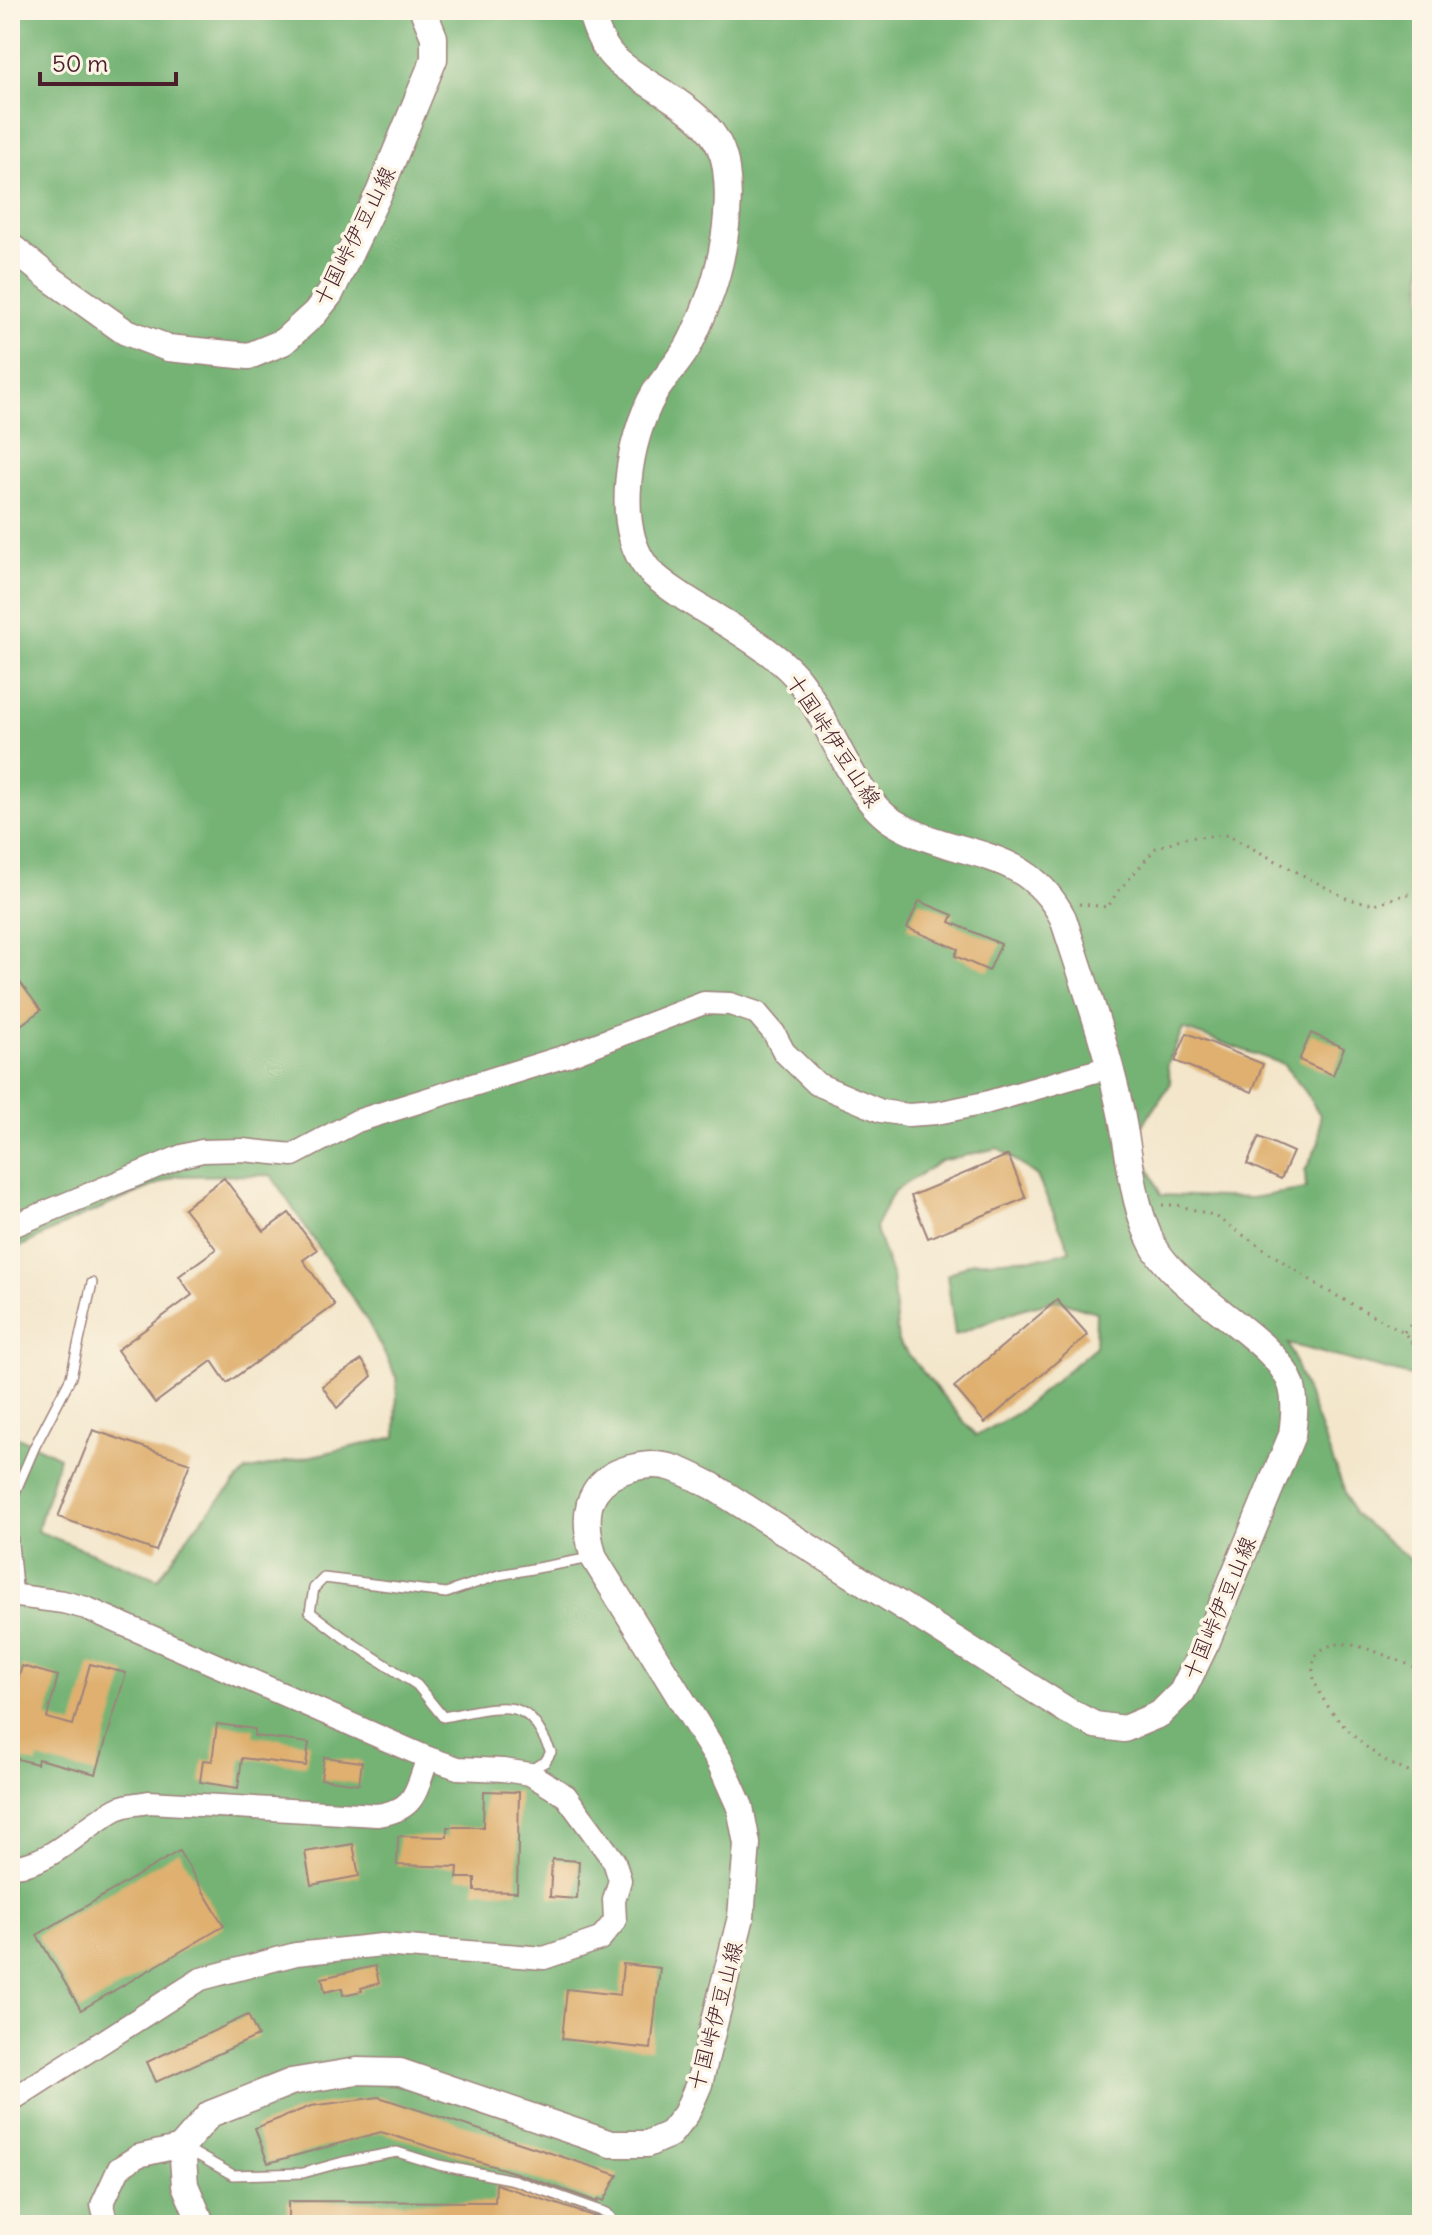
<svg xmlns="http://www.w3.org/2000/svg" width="1432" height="2235" font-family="Delius,'Klee One',sans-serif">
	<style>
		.forest { fill: #74b375; stroke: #5f6950; stroke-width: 2; fill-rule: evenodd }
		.building { fill: #dfb06f }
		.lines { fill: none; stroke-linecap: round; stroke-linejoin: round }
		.service-casing { stroke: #9e827b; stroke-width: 12 }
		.tertiary-casing { stroke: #9e827b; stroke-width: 25 }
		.secondary-casing { stroke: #9e827b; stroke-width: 29 }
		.path { stroke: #9e827b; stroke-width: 3; stroke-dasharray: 2 6; stroke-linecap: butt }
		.service { stroke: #fff; stroke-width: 9 }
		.tertiary { stroke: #fff; stroke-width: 22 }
		.secondary { stroke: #fff; stroke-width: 26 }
		.labels { text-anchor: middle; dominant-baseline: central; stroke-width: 7; stroke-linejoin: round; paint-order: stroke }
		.street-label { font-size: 22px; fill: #4a1f2b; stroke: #fcf5e5 }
	</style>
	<rect width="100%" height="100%" fill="#fcf5e5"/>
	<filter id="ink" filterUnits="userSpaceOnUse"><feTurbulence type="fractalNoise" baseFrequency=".0125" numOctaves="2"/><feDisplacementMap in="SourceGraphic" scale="16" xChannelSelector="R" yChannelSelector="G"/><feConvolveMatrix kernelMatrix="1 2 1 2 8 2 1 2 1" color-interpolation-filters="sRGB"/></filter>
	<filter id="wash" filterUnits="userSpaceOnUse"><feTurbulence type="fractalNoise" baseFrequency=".006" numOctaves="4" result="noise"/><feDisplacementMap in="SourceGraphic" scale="32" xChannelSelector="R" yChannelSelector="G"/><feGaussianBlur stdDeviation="1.8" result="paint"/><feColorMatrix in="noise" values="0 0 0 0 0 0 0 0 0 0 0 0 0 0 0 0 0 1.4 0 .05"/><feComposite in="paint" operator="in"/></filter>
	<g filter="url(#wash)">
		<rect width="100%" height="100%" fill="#f3e6cb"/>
		<path class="forest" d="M10,10H1422V1379L1288,1344L1353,1513L1422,1569V2225H10V1438L14,1435L59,1457L37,1531L158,1579L193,1529L246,1471L396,1437L397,1378L368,1322L271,1175L177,1176L78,1218L10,1252ZM1183,1029L1283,1064L1305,1091L1320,1115L1319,1142L1305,1171L1306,1189L1251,1198L1161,1195L1135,1137L1171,1083L1167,1066ZM998,1148L1037,1176L1070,1250L1049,1257L972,1262L947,1275L955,1335L1021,1309L1057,1300L1096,1312L1095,1347L1017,1413L976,1436L898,1342L892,1275L875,1227L894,1191L941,1161Z"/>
		<g id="blocks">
			<g class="building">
				<path d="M919,901L953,915L950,922L1001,944L989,971L955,956L958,949L907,928Z"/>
				<path d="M10,969L41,1010L10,1033Z"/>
				<path d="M1187,1033L1263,1064L1252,1092L1175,1061Z"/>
				<path d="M1311,1033L1344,1048L1333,1075L1299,1060Z"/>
				<path d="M1259,1137L1293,1152L1281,1179L1247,1164Z"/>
				<path d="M1008,1155L1026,1198L928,1238L911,1196Z"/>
				<path d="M224,1178L264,1231L289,1213L317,1250L303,1260L335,1305L227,1383L212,1361L155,1403L117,1350L192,1295L179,1276L216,1249L184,1208Z"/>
				<path d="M1057,1300L1088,1335L985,1423L954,1387Z"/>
				<path d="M362,1360L372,1376L337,1408L322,1386Z"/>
				<path d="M93,1430L190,1463L156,1551L58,1517Z"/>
				<path d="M90,1664L126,1673L96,1774L38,1759L37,1764L10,1757V1709L22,1666L58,1676L47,1718L73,1725Z"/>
				<path d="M217,1724L255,1729L254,1736L309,1743L306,1766L242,1758L238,1788L200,1782L203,1760L212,1761Z"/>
				<path d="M324,1757L362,1762L359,1784L321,1779Z"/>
				<path d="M484,1791L519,1792L517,1892L475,1891V1878H457L458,1867L397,1865L398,1836L447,1837V1827H483Z"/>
				<path d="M353,1844L359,1876L311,1885L305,1852Z"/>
				<path d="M179,1851L224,1926L81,2010L37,1935Z"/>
				<path d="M552,1859L579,1861L577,1899L550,1897Z"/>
				<path d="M623,1964L660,1968L651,2049L562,2039L567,1989L620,1995Z"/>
				<path d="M375,1966L379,1983L361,1988L362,1991L343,1995L342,1988L325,1992L322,1978Z"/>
				<path d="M248,2015L258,2036L156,2082L147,2062Z"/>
				<path d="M379,2097L618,2175L604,2201L599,2199L598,2202L516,2173L381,2132L268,2163L255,2128L311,2106Z"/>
				<path d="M496,2184L596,2217L595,2225H288V2201L495,2202Z"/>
			</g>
		</g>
	</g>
	<g filter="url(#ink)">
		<use href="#blocks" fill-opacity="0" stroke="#9e827b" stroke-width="2"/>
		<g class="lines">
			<defs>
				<g id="service">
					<path d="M10,1504L35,1446L71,1377L92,1283"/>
					<path d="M10,1512L18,1597"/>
					<path d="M528,1771L545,1762L551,1752C543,1737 536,1718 520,1711C503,1702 462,1714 443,1717L417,1685L343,1637L310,1612L314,1588L324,1578L446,1593L499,1575L591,1558"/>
					<path d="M185,2148L233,2175L303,2173L343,2162L397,2152L439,2165L514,2180L607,2213L616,2225"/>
				</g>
				<g id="tertiary">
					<path d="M10,1227L182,1156L202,1151L243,1150L293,1155L357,1121L566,1056L704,1003L730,1004L757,1013L774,1033L784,1052L817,1084L881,1111L908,1115L937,1113L985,1103L1110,1067"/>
					<path d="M10,1595L63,1602L86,1608L428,1758L458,1768L503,1770L530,1774L566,1796L614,1861L620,1880L614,1900L615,1921L600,1939L544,1958L382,1945L296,1954L201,1979L10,2101"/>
					<path d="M10,1866C51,1867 83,1825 119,1808C128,1804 140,1804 149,1802L377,1815C417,1810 415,1791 428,1758"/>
					<path d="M107,2225L102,2205L119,2168L138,2156L182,2146"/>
				</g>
				<g id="secondary">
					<path d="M10,246L51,279L124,331L168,348L249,356L283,342L315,313L330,294L379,193L434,59V37L423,10"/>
					<path d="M202,2225L185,2185L182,2146L210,2114L291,2082L357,2071L400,2072L611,2144H647L670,2134L686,2114L699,2084L741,1917L747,1844L740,1807L720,1762L594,1558C588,1538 583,1511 595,1492C609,1469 648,1460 673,1468C686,1472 700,1480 712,1486L1068,1711L1095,1725L1124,1729L1160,1714L1182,1692L1207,1641L1292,1435C1294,1418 1296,1403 1292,1387C1278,1338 1181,1297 1153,1245C1131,1203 1130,1149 1119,1104C1105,1041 1083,980 1063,918C1025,844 957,860 895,823C853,799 829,718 798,679C776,651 716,618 685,598C672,589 657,580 647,568C613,525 629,438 654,394C663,379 676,366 686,350C694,337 700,321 706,306C722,268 732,210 726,169C719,110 652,94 614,58C601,45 595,27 590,10"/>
				</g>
			</defs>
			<use href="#service" class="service-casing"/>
			<use href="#tertiary" class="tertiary-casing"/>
			<use href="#secondary" class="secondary-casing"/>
			<g class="path">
				<path d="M1079,904L1108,907L1116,894L1156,848L1183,838L1227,835L1348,899L1374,904L1422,890"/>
				<path d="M1162,1205H1177L1213,1215L1324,1289L1404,1332L1422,1357"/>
				<path d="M1404,1332L1422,1311"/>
				<path d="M1422,1670C1401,1662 1367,1646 1346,1644C1334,1643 1320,1647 1315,1658C1301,1690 1358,1744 1383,1759C1395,1767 1409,1772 1422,1778"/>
			</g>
			<use href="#service" class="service"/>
			<use href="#tertiary" class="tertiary"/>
			<use href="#secondary" class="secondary"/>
		</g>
	</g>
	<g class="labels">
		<g class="street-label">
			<text transform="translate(354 236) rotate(-63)">十国峠伊豆山線</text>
			<text transform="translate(834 740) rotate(57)">十国峠伊豆山線</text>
			<text transform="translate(1219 1608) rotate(-67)">十国峠伊豆山線</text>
			<text transform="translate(715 2016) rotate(-75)">十国峠伊豆山線</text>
		</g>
	</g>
	<rect width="1432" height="2235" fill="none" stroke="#fcf5e5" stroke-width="40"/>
	<path d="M40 72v12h136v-12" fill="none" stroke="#4a1f2b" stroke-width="4"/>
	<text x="52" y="72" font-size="24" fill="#4a1f2b" stroke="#fcf5e5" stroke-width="6" paint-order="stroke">50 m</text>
</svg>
